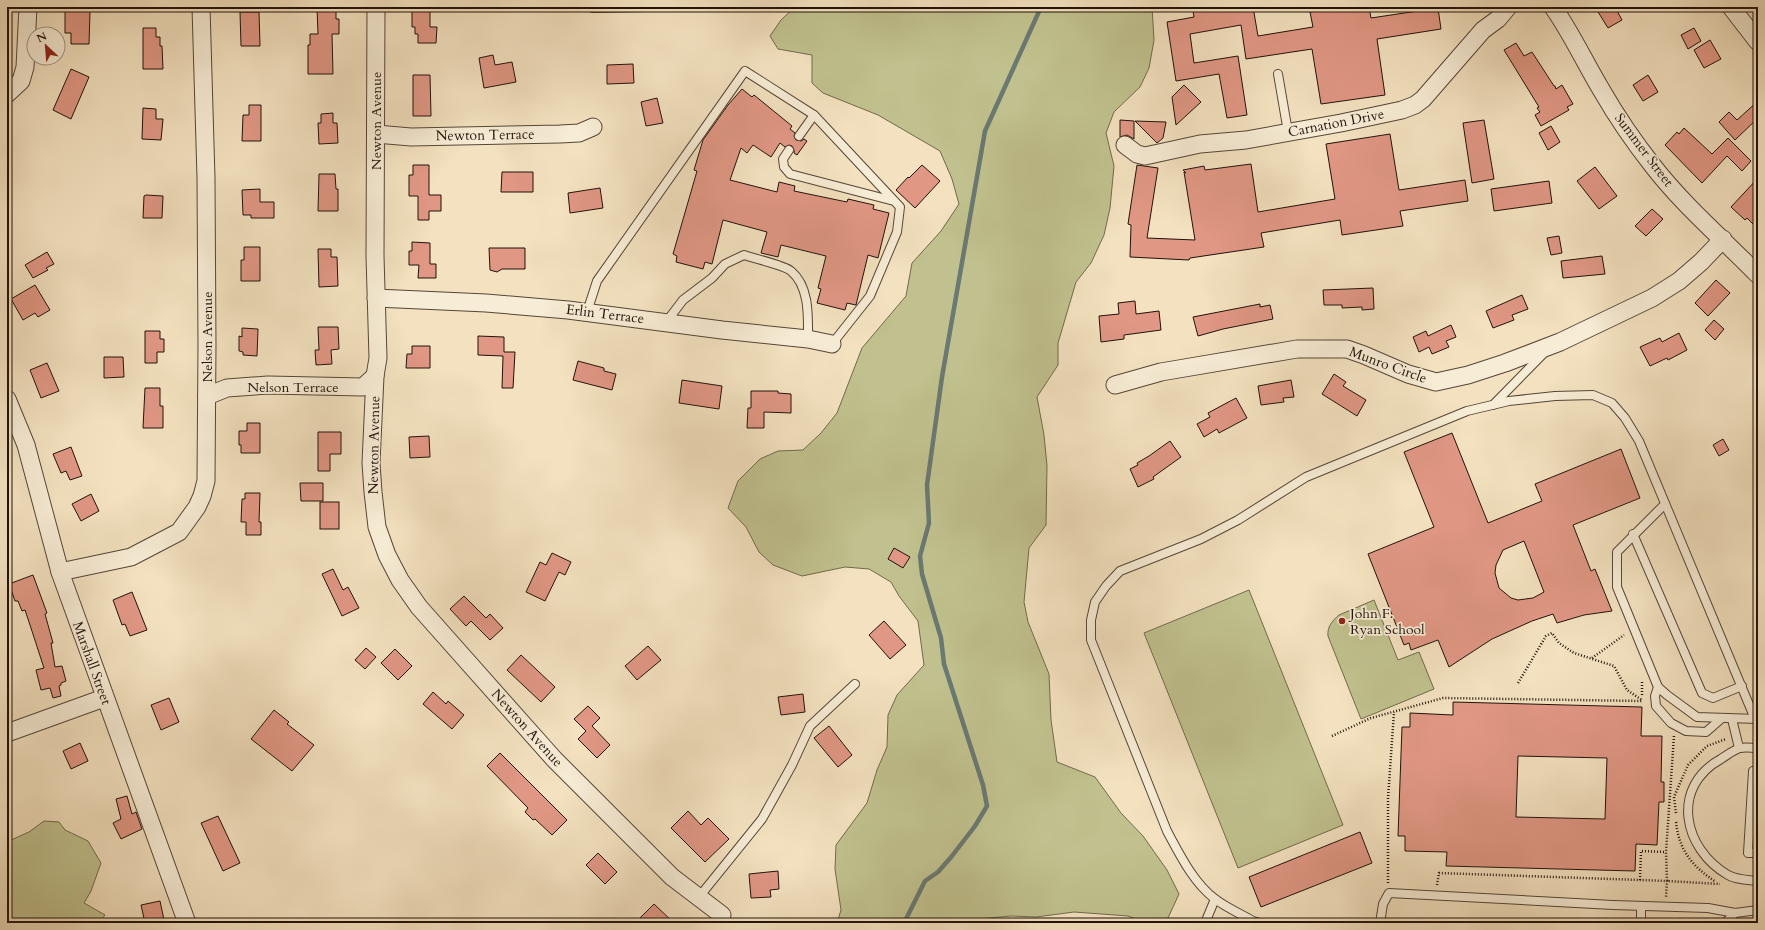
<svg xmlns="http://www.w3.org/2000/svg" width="1765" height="930" font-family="Cardo,serif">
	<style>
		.green { fill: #c0c18e; stroke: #706a4c }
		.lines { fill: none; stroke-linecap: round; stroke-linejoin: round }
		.stream { stroke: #6a7971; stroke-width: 4.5 }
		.building { fill: #e09784; stroke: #21120b; fill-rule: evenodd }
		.lane-casing { stroke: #564638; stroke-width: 10 }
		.street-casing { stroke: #564638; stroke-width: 19 }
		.path { stroke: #21120b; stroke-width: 2.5; stroke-dasharray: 1 2; stroke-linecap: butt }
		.lane { stroke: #f7ecd5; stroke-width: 8 }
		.street { stroke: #f7ecd5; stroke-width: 17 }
		.poi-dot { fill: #8f2418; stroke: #f7ecd5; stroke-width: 1.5 }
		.labels { text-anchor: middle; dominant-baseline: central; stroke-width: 3.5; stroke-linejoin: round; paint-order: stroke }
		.street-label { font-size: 14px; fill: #21120b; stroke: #f7ecd5 }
		.poi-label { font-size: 14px; fill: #21120b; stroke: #f7ecd5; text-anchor: start }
	</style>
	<rect width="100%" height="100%" fill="#f3e1bf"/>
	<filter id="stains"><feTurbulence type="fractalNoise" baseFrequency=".005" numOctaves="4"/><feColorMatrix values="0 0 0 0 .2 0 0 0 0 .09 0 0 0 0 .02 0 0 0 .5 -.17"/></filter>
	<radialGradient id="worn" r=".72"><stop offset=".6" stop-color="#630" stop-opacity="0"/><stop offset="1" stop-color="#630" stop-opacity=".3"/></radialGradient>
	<g class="green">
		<path d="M795,7H1152L1154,40L1149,68L1140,87L1114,112L1106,133L1114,166L1110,208L1104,235L1091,263L1076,282L1058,343V365L1037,397L1044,435L1047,466L1046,525L1029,548L1024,602L1028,622L1049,674L1051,720L1057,762L1095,777L1121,813L1143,836L1167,870L1179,894L1168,918L1152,923H1145L1128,916L1074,912L1036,917L1011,916L979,919L969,923H837L841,910L835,869L836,845L867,803L877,770L887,747L888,715L897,695L924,665L918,621L899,596L891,582L869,569L845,567L802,576L773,565L759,552L746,527L728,508L738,481L760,459L778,451L803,450L821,433L837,413L862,348L906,296L912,263L941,231L959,204L952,179L940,151L878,115L823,93L812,83V55L778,49L770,36L781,20Z"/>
		<path d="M1249,590L1343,825L1238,868L1144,633Z"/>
		<path d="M1374,600L1398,660L1419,652L1434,689L1361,719L1328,636C1327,627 1332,621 1339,615Z"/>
		<path d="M44,821L59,822L65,830L88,841L101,863L91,891L84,903L105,915L99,923H7V845L11,840L29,832Z"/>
	</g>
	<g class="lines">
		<path class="stream" d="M904,923L925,881L938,872L952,856L975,826L987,806L983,785L944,664L941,638L922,574L920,556L929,523L927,485L942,377L985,131L1041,7"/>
	</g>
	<g class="building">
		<path d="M317,7H329V10H336V19H339V34H332L333,74H308V45H310V34H318Z"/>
		<path d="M412,7H430V27H437L436,43H418V34H415V27H412Z"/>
		<path d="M1216,7H1253L1258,36L1313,27L1310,12L1334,7H1369L1371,18L1438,8L1441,29L1377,39L1385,95L1321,104L1312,49L1246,59L1241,25L1190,34L1194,63L1238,56L1247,115L1227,118L1219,74L1176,81L1167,22L1194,17L1193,11Z"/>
		<path d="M1595,7H1615L1622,20L1608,28Z"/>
		<path d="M65,11H90L89,44H71V33H65Z"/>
		<path d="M240,12H259L260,46H241Z"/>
		<path d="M143,28H156V37H160V46H162L163,69H143Z"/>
		<path d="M1694,28L1701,41L1688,49L1681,35Z"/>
		<path d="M1710,40L1721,59L1704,68L1694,50Z"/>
		<path d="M1516,43L1524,56L1532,52L1554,86H1555L1556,89L1562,85L1573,104L1567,107L1569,110L1541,126L1535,115L1540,112L1537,108L1539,107L1504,50Z"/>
		<path d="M493,55L495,65L512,62L516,82L484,88L479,58Z"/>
		<path d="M633,64L634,83L607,84V65Z"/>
		<path d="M71,69L89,77L71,119L53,110Z"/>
		<path d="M413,75H430L431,116H413Z"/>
		<path d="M1648,75L1658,92L1643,101L1633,85Z"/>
		<path d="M1184,85L1201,102L1176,125L1172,97Z"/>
		<path d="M742,89L752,97L754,95L792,126L790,129L795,133L794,136L796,140L801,141L804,139L807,141L797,155L794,153V150L792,146L789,145L785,147L780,143L771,157L753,145L747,153L741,148L730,180L777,192L779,182L795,186L794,191L847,202L848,199L874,205L873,209L889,213L878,258L868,255L856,305L847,303L845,310L817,303L821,289L818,288L826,256L781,245L778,257L761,253L767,232L723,220L712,264L705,262L703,269L676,262L677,256L673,254L697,171L694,170L703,140L728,105Z"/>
		<path d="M657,98L663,123L646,126L641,102Z"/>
		<path d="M1758,101V118L1735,140L1719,122L1729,112L1737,120Z"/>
		<path d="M249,105H261V141H242L243,115H249Z"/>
		<path d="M143,108L156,109V119H163L161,140L142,139Z"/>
		<path d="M333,113V123H337L338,143L319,144L318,123H321V114Z"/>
		<path d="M1120,120L1134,121V139L1127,135L1120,137Z"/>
		<path d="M1484,120L1494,179L1472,183L1463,123Z"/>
		<path d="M1135,121L1166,122L1163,138L1157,143Z"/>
		<path d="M1551,126L1560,142L1548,150L1539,133Z"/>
		<path d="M1684,128L1712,154L1728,138L1751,161L1742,171L1727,156L1702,183L1665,145L1677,132L1679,134Z"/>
		<path d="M1390,134L1399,190L1465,180L1468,201L1400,211L1403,226L1342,235L1340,220L1261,233L1264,247L1190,258L1189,260L1130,257L1131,225L1128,224L1137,165L1158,168L1147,238L1195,240L1184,172L1186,173L1183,170L1204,166L1205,170L1251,164L1258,212L1335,199L1326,144Z"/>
		<path d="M413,165H429V195H441V211H429V220H418V196H409V175H413Z"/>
		<path d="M922,165L940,181L915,208L896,190L908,177L909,178Z"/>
		<path d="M1595,167L1617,196L1599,209L1577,181Z"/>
		<path d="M502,172H533V192H501Z"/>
		<path d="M319,174H335L336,189H338V211H318Z"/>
		<path d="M1758,178V229L1747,218L1745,220L1731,207Z"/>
		<path d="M1549,181L1552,203L1494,211L1491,189Z"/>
		<path d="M600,188L603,208L570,213L568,193Z"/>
		<path d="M260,189V202H274V218H251V215H243L242,190Z"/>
		<path d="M146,195L163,196L162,218H143L144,196Z"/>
		<path d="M1652,209L1663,219L1646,236L1635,226Z"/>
		<path d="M1559,236L1562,253L1551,255L1547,238Z"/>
		<path d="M412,242L430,243V264H436V278H418L419,265H409V251H412Z"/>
		<path d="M244,247H260V281H241V260H244Z"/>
		<path d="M489,248H525V269H502L497,272L490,270Z"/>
		<path d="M318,249H331V257H337L338,286L319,287Z"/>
		<path d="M47,252L54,264L46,268L48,270L33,278L25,265Z"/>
		<path d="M1602,256L1605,274L1563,278L1561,261Z"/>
		<path d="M1716,280L1730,293L1708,316L1695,303Z"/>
		<path d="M35,285L50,310L38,317L35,313L23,320L11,299Z"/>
		<path d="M1373,288L1374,309L1362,310V307L1342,308V305H1324L1323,290Z"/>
		<path d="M1522,295L1528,309L1512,315L1514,320L1493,328L1486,311Z"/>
		<path d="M1135,301L1136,314L1159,311L1161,330L1124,335V339L1101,342L1099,316L1119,314L1118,303Z"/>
		<path d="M1260,304V307L1270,305L1273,319L1223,329L1198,336L1193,317Z"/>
		<path d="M1714,320L1724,329L1715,340L1705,330Z"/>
		<path d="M1451,325L1456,337L1446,341L1449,347L1432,354L1429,347L1419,352L1413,337L1426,331L1428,336Z"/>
		<path d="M318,327H338L339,349L331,350L332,364L316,365L315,350H319Z"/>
		<path d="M242,328L258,329L257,356L243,355V352L239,351V336L242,337Z"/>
		<path d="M145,331H160V339H164V352H157V363H145Z"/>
		<path d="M1679,333L1687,350L1668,360L1667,358L1650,366L1640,347L1660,338L1662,342Z"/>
		<path d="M478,336L504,337V352H515L513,388H502L503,356L478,355Z"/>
		<path d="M412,346H430V368H406L407,354H412Z"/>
		<path d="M104,357H123L124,377L104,378Z"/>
		<path d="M578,361L604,368V371L616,374L612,390L573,380Z"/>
		<path d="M47,363L59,391L41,398L30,370Z"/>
		<path d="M1334,374L1346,382L1343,386L1366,400L1357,416L1322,394Z"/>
		<path d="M682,380L722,386L719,409L679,403Z"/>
		<path d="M1291,380L1294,397L1283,398L1284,402L1261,405L1258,386Z"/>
		<path d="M145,388H160V406H163V428H143Z"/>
		<path d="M751,391H778V393L791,394V413L764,412V428H747L748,408H751Z"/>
		<path d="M1236,398L1247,418L1219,433L1217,429L1204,437L1197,424L1210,417L1208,413Z"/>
		<path d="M247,423H260V453H241V445H239V431H247Z"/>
		<path d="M318,432H341V454H330V471H318Z"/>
		<path d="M1452,433L1488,523L1542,501L1535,484L1621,449L1640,498L1573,525L1591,571L1595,569L1612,611L1584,615L1557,623L1553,614L1532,621L1492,639L1449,667L1438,640L1411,650L1409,643L1404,645L1368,554L1434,527L1404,452ZM1524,541L1544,592L1533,598L1518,600L1511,598L1499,588L1495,573L1496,565L1503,550Z"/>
		<path d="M429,436L430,457L410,458L409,437Z"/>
		<path d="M1723,439L1729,450L1719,456L1713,445Z"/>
		<path d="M1170,441L1181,457L1153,477L1154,479L1138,487L1130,469L1138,465L1137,463L1149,456Z"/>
		<path d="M71,447L82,476L70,480L66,471L61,473L53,454Z"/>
		<path d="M300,483H323V501H301Z"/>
		<path d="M245,493H260L259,522H261V535H246V522H241L242,499H245Z"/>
		<path d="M91,494L99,511L81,521L72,504Z"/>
		<rect x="320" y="502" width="19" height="27"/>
		<path d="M894,548L910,557L903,568L888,559Z"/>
		<path d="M552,553L571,562L565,575L559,572L545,601L526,592L540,562L546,565Z"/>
		<path d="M333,569L343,590L348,587L359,608L342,616L322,574Z"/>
		<path d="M33,575L47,613L45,614L53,643H51L55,667L62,666L66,681L61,683V685L59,686L61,696L53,698L50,688L41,690L36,670L44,668L30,625L25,610L22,611L18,601H15L9,584Z"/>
		<path d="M132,592L147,630L130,636L125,624L122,625L113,600Z"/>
		<path d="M464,596L486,618L490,614L503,628L490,640L471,621L466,626L450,609Z"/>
		<path d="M884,621L906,645L890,659L869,635Z"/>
		<path d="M648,646L661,660L637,680L625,666Z"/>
		<path d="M366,648L376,657L365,669L355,660Z"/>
		<path d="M395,649L412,666L398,680L381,663Z"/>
		<path d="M521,655L555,687L541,702L507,670Z"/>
		<path d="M433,692L446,704L448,701L464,715L452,729L423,704Z"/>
		<path d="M803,694L805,712L781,715L778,697Z"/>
		<path d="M169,698L179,722L161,730L151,705Z"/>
		<path d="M1453,702L1642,707L1641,736H1662L1661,782H1664V802H1659L1657,845L1636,844L1635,871L1446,866L1447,852L1405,851V836H1398L1402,727H1410V713L1453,715ZM1518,756L1607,758L1605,819L1516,817Z"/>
		<path d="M588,706L600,718L592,726L610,745L597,758L578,739L586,731L574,719Z"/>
		<path d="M274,710L289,722L287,724L314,745L292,771L251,739Z"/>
		<path d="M829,726L852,755L838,767L814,738Z"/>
		<path d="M80,743L88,761L71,769L63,751Z"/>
		<path d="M500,753L567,820L552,835L535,819L533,820L525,812L528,808L487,766Z"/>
		<path d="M127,796L132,814L136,812L142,829L121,839L113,823L121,819L116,799Z"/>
		<path d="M688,811L701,825L708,818L729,839L705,862L671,828Z"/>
		<path d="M218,816L240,863L223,871L201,823Z"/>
		<path d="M1360,832L1372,863L1261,907L1249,877Z"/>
		<path d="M598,853L617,872L605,884L586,865Z"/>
		<path d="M778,871L779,889L770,890L771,897L751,898L749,874Z"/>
		<path d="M160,901L164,920H162L163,923H145L141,905Z"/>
		<path d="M654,904L674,923H635Z"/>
	</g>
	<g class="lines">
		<defs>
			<g id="lane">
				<path d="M592,8L648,7"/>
				<path d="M1278,74L1288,132"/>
				<path d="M799,136L814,115"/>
				<path d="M789,150L783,159L784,167L790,174L894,201"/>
				<path d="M587,312L597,281L745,71L814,115L900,207L897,232L870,296L832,344"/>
				<path d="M667,321L683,300L712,278L725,264L744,255C755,259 784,265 791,271C810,287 808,317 808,339"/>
				<path d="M1493,405L1545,352"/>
				<path d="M1665,504L1617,552V587L1658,687L1667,695L1697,717L1758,719"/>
				<path d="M1633,534L1702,693L1713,698L1742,686"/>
				<path d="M1658,687L1655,696L1656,706L1671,723L1686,731L1706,732L1722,718"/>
				<path d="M1732,719L1739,748"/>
				<path d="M1758,748C1752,748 1745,747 1740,748C1733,750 1726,756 1721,759C1670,787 1683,849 1728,875C1736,880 1749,880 1758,881"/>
				<path d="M1758,772L1753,771L1748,853H1758"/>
				<path d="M699,897L762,819L792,765L810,726L855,684"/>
				<path d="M1205,923L1215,899"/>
				<path d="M1260,923L1253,921C1241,914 1227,908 1215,899C1193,882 1180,855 1167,831L1091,640V620L1095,602L1106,586L1120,571L1201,539L1238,520L1306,477L1467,411L1509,401L1555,396L1593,395L1612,403L1625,418L1639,441L1755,719"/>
				<path d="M1380,923L1383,904L1389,893L1613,905L1708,908L1735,913L1758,910"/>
				<path d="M1641,923V906"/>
				<path d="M1725,923L1735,913"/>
			</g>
			<g id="street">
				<path d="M376,7L375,256L378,358L375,376L371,463L373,492L377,527L387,555L400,580L419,607L554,759L672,877L722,915"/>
				<path d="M1553,7C1572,34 1585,63 1602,91C1617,117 1634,142 1653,166C1684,206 1723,239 1758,275"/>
				<path d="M1731,7L1758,42"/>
				<path d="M7,94L21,81L25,67L28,7"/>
				<path d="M376,134L411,137L560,134L579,133L593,127"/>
				<path d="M1125,145L1137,154L1145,156L1200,144L1246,140L1341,123L1402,110L1415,105L1423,99L1483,30L1498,19L1508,7"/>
				<path d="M376,298L486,303L568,310L722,330L808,339L832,344"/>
				<path d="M1115,385L1161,372L1297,349H1347L1364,355L1408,374L1436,382L1468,375L1505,363L1560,342L1652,298L1679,281L1701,262L1723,239"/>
				<path d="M207,396L227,388L268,385L363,387L375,376"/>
				<path d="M7,399L26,445L60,572L187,923"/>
				<path d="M60,572L131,557L179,532L197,507L202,496L206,481L207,344L206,178L201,7"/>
				<path d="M7,733L104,698"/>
			</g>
		</defs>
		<use href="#lane" class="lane-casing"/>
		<use href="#street" class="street-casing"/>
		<g class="path">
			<path d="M1592,658L1624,635"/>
			<path d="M1518,683L1546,636L1552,633L1559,643L1574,653L1614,666L1627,690L1642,700"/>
			<path d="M1642,695V682"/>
			<path d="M1332,736L1371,718L1443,698L1642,701"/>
			<path d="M1674,736L1666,852L1667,881L1720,884"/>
			<path d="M1676,813L1674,797L1688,765L1707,746L1726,739"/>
			<path d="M1676,822C1679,851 1693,867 1716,882"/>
			<path d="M1640,880L1641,851L1666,852"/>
			<path d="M1388,883V798L1394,712"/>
			<path d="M1437,885L1439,873L1640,880L1667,881L1666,897"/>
		</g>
		<use href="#lane" class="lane"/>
		<use href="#street" class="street"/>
	</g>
	<circle class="poi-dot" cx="1342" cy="621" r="4"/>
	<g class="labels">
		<g class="street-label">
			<text transform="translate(376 121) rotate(-90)">Newton Avenue</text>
			<text transform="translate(1336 123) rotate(-11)">Carnation Drive</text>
			<text transform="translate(485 135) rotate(-1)">Newton Terrace</text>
			<text transform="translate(1644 150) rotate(53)">Summer Street</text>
			<text transform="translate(605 314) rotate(7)">Erlin Terrace</text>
			<text transform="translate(207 337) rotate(-90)">Nelson Avenue</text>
			<text transform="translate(1388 365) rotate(20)">Munro Circle</text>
			<text x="293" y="387">Nelson Terrace</text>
			<text transform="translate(374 445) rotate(-89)">Newton Avenue</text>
			<text transform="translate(92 663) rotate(70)">Marshall Street</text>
			<text transform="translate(527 728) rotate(48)">Newton Avenue</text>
		</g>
		<g class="poi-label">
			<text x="1350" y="613">John F.<tspan x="1350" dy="16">Ryan School</tspan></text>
		</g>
	</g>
	<rect width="1765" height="930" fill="none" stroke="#f3e1bf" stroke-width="24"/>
	<rect x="8" y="8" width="1749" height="914" fill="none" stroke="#21120b" stroke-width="2"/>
	<rect x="12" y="12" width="1741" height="906" fill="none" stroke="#21120b"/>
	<g transform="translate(46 46) rotate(334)"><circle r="19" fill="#f7ecd5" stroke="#a19584"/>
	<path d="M0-3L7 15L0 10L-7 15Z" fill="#8f2418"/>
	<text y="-6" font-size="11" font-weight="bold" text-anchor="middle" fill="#21120b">N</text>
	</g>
	<rect width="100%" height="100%" filter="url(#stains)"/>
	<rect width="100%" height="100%" fill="url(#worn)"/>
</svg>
